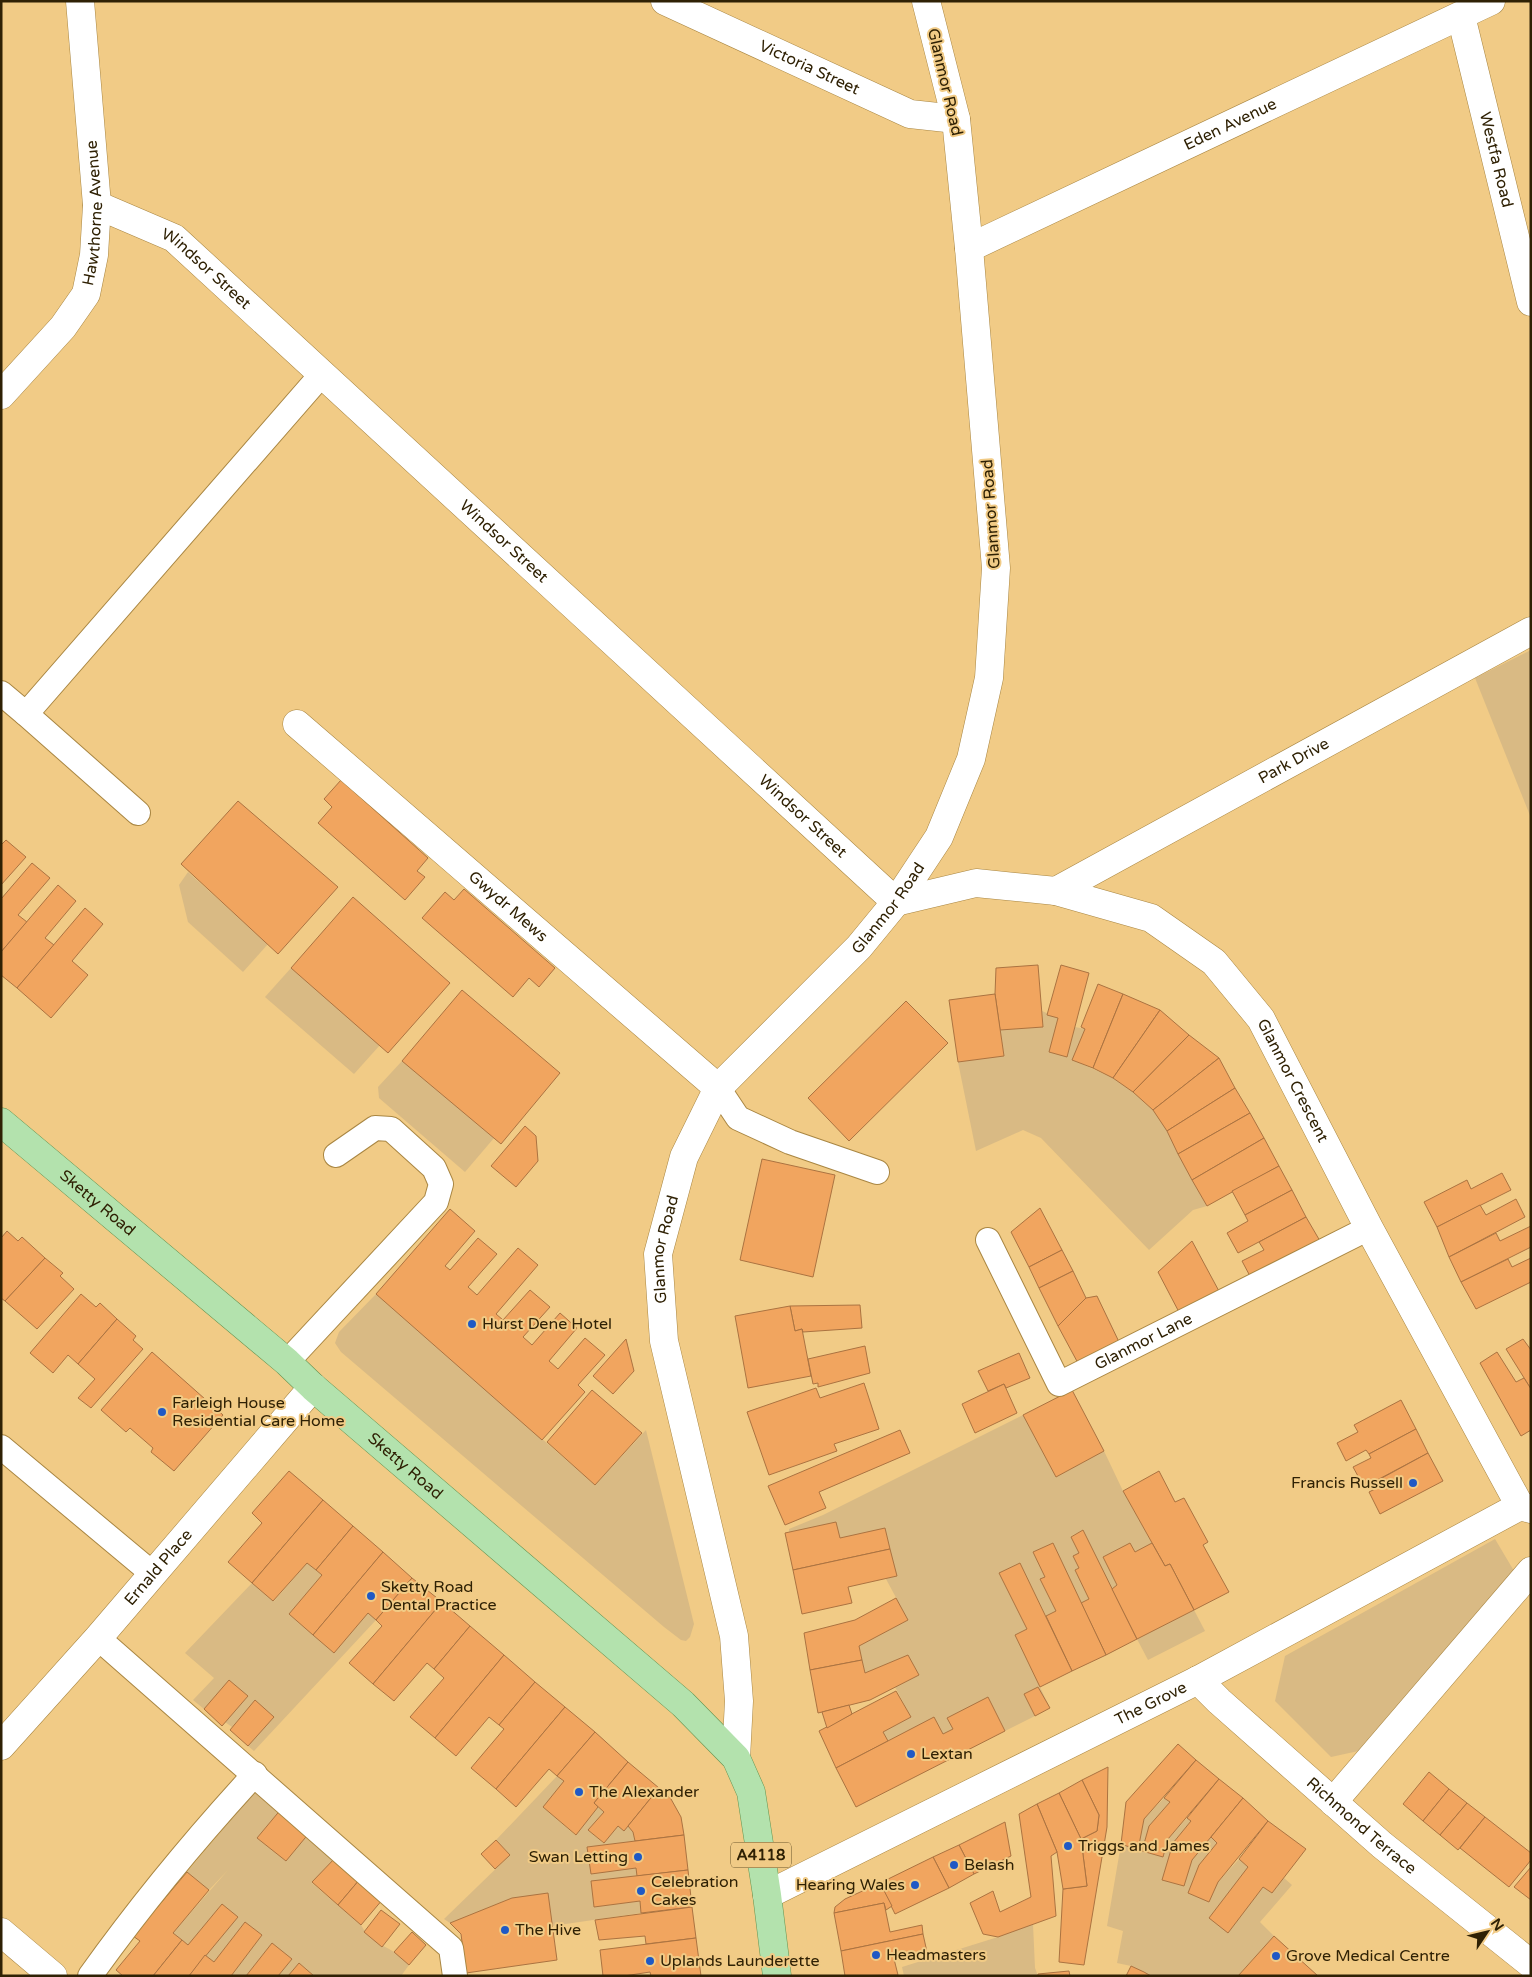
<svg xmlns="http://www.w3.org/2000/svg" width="1532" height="1977" font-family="'Varela Round',sans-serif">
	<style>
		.green { fill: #d9ba84 }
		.building { fill: #f1a55f; stroke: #ab7341 }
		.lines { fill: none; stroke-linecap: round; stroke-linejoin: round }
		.service-casing { stroke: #a98642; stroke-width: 26 }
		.minor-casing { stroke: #a98642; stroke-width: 29 }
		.tertiary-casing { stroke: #a98642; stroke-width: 29 }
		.primary-casing { stroke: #64924f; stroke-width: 29 }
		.service { stroke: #fff; stroke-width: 24 }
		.minor { stroke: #fff; stroke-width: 28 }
		.tertiary { stroke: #fff; stroke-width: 28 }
		.primary { stroke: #b3e2ad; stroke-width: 28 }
		.poi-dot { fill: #1f59c5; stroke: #f1cb86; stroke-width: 2 }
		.labels { text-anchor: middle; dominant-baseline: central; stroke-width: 4; stroke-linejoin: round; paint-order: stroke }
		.shield { fill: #f1cb86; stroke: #69542b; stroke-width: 1 }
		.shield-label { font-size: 15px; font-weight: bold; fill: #2f2104 }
		.street-label { font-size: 16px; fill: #2f2104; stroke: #f1cb86 }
		.poi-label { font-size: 16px; fill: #2f2104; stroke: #f1cb86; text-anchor: start }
	</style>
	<rect width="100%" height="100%" fill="#f1cb86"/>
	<g class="green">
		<path d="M1531,650V818L1475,678Z"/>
		<path d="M188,872L268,944L243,972L188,922L179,885Z"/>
		<path d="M291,968L380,1045L354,1074L265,997Z"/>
		<path d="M1042,1011L1058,1018L1050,1052L1067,1057L1075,1027L1085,1029L1073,1060L1113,1078L1133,1092L1153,1110L1167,1131L1207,1206L1193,1210L1149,1250L1041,1138L1023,1130L976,1151L958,1062L1004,1056L1000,1030L1043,1027Z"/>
		<path d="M402,1061L494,1138L465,1172L379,1098L378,1087Z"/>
		<path d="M376,1294L595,1485L646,1430L694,1624L690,1637L686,1641L681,1640L664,1627L341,1352L335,1343L339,1332Z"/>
		<path d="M1023,1415L1056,1477L1104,1451L1123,1491L1152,1543L1135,1552L1130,1543L1103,1557L1117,1585L1112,1589L1083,1530L1071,1536L1079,1553V1568L1075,1570L1089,1599L1081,1603L1053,1543L1033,1552L1045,1577L1041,1579L1056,1611L1046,1616L1020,1563L1000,1573L1027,1629L1015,1635L1050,1708L1038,1687L1024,1694L1035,1716L1005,1731L988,1697L953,1729L943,1734L888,1741L883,1732L911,1717L895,1687L919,1675L908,1655L865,1673L859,1646L908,1620L886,1579L896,1576L885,1529L840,1538L789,1532V1529L823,1515Z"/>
		<path d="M1495,1539L1517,1576L1363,1750L1331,1757L1275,1701L1285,1656Z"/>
		<path d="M307,1563L322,1575L289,1614L334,1653L368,1613L376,1620L254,1751L248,1746L273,1716L255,1700L232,1727L225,1722L248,1696L229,1680L204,1709L193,1700L214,1678L185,1653L252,1583L274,1601Z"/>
		<path d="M1194,1610L1205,1631L1148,1660L1137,1639Z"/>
		<path d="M557,1776L564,1781L543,1807L575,1835L598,1807L604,1812L588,1830L603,1843L618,1826L624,1830L628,1826L633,1832L635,1841L587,1847L591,1873L636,1868L637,1876L591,1882L594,1907L640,1901L641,1913L552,1926L512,1898L450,1923L444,1919L510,1855L496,1840Z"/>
		<path d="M254,1792L282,1808L257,1838L286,1861L310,1832L336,1857L312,1883L361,1925C368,1939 381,1944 394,1952C399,1955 404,1960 409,1965L401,1976H314L299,1963L288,1976H278L292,1959L272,1943L246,1976H231L262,1935L245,1922L214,1962L205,1955L237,1917L222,1904L188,1945L173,1933L228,1870L209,1890L187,1872Z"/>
		<path d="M1164,1798L1170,1802L1149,1826L1142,1851L1163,1857L1168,1839L1187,1818L1191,1821L1173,1843L1162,1880L1184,1886L1192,1860L1211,1837L1217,1843L1199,1865L1188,1893L1209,1902L1218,1882L1239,1859L1248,1867L1228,1932L1263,1887L1272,1893L1284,1878L1292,1885L1260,1922L1274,1936L1238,1976H1151L1131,1966L1117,1963L1123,1931L1107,1926L1121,1844L1138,1850L1144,1819Z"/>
		<path d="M1033,1924L1035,1968L1038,1976H904L902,1967L998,1937Z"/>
	</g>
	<g class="building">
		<path d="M341,780L428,858L417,871L425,877L405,900L318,823L332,807L324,799Z"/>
		<path d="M238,801L338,887L278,954L181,864Z"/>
		<path d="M6,840L26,857L1,885V845Z"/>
		<path d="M32,863L50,878L18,915L27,922L1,952V899Z"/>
		<path d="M58,885L76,901L45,938L54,945L17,988L1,975V952Z"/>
		<path d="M464,889L555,968L539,987L529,978L513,997L422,918L445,892L454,900Z"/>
		<path d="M353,897L450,983L388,1053L291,968Z"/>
		<path d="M85,908L103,924L72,961L88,975L51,1018L17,988Z"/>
		<path d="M1038,965L1043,1027L1000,1030L995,994L996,968Z"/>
		<path d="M1061,965L1089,973L1067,1057L1049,1052L1058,1018L1047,1015Z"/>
		<path d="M1098,984L1123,994L1093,1068L1072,1060L1085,1029L1081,1027Z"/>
		<path d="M462,990L560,1073L501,1144L402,1061Z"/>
		<path d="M995,994L1004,1056L958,1062L949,1000Z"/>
		<path d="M1123,994L1160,1010L1113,1078L1093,1068Z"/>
		<path d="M906,1001L948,1043L849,1141L808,1098Z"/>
		<path d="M1160,1010L1189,1035L1133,1092L1113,1078Z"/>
		<path d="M1189,1035L1219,1058L1153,1110L1133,1092Z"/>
		<path d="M1219,1058L1235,1088L1167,1131L1153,1110Z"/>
		<path d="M1235,1088L1250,1113L1178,1154L1167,1131Z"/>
		<path d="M1250,1113L1264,1138L1192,1180L1178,1154Z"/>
		<path d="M525,1126L536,1136L538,1161L516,1187L491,1166Z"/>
		<path d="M1264,1138L1279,1166L1207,1206L1192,1180Z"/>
		<path d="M762,1159L835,1175L813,1277L740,1260Z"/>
		<path d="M1279,1166L1292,1190L1245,1215L1232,1191Z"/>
		<path d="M1502,1173L1511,1190L1437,1227L1424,1202L1467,1180L1471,1189Z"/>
		<path d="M1292,1190L1306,1217L1238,1253L1227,1233L1248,1221L1245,1215Z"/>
		<path d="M1516,1199L1525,1217L1449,1257L1437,1227L1480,1205L1486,1215Z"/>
		<path d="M1040,1208L1062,1250L1029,1267L1011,1232Z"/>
		<path d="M450,1209L475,1231L445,1266L450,1270L478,1238L497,1254L468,1287L477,1295L518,1248L538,1265L496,1314L503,1320L530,1290L550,1307L523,1337L532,1345L560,1313L577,1328L549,1361L558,1369L585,1338L605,1355L578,1385L585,1392L542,1440L376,1294Z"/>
		<path d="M1306,1217L1320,1241L1251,1278L1242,1261L1264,1250L1259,1242Z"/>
		<path d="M1531,1226V1247L1461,1282L1449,1257L1496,1233L1500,1241Z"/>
		<path d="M7,1231L18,1241L22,1237L45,1258L5,1301L1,1298V1238Z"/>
		<path d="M1192,1241L1220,1293L1180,1314L1158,1272Z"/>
		<path d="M1062,1250L1073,1271L1039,1288L1029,1267Z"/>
		<path d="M45,1258L63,1273L60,1276L74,1289L37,1329L5,1301Z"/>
		<path d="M1531,1258V1282L1476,1309L1461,1282L1508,1259L1512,1267Z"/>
		<path d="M1073,1271L1086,1298L1058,1326L1039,1288Z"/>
		<path d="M81,1294L96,1307L100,1303L117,1319L78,1364L68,1355L53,1373L30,1353Z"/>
		<path d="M1097,1296L1120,1344L1079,1365L1058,1326L1086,1298Z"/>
		<path d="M860,1305L862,1328L803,1332L802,1329L795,1331L790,1306Z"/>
		<path d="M790,1306L795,1331L802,1329L811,1376L748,1388L735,1316Z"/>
		<path d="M117,1319L136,1336L133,1340L143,1349L91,1408L78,1398L95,1379L78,1364Z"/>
		<path d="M626,1339L634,1371L613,1394L593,1376Z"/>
		<path d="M1523,1339L1531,1350V1389L1506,1349Z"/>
		<path d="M865,1346L870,1373L818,1387V1383L813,1384L808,1359Z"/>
		<path d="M152,1352L223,1415L174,1471L151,1452L153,1448L130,1428L126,1432L101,1410Z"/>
		<path d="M1497,1352L1516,1382L1524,1378L1531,1389V1430L1521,1436L1480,1363Z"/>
		<path d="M1019,1353L1030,1378L1006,1388L1004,1384L988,1391L978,1371Z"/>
		<path d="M864,1383L879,1429L834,1444L837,1451L769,1475L747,1412L816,1388L820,1398Z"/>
		<path d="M1004,1384L1017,1413L975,1433L962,1404Z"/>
		<path d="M592,1390L642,1433L595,1485L547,1442Z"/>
		<path d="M1072,1390L1104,1451L1056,1477L1023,1415Z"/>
		<path d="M1401,1400L1416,1429L1369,1454L1366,1450L1346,1461L1337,1443L1358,1432L1354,1425Z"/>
		<path d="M1416,1429L1428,1453L1364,1487L1353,1467L1371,1458L1369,1454Z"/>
		<path d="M900,1430L910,1453L819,1492L826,1508L785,1525L768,1486Z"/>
		<path d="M1428,1453L1443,1481L1380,1514L1369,1492L1385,1484L1382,1478Z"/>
		<path d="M289,1471L323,1500L252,1583L228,1562L262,1523L252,1513Z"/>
		<path d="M1159,1471L1175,1502L1184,1498L1208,1542L1203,1545L1229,1592L1194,1610L1170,1564L1165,1566L1123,1491Z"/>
		<path d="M323,1500L353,1526L316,1570L307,1563L273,1601L252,1583Z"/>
		<path d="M836,1522L840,1538L885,1528L890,1549L793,1570L785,1533Z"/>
		<path d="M353,1526L383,1552L313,1635L289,1614L322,1575L316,1570Z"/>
		<path d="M1083,1530L1137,1639L1106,1655L1081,1603L1089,1599L1075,1570L1079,1568L1073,1556L1079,1553L1071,1537Z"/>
		<path d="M1053,1543L1106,1655L1072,1671L1046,1616L1056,1611L1040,1579L1045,1577L1033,1552Z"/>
		<path d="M1130,1543L1135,1552L1152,1543L1165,1566L1170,1564L1194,1610L1137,1639L1112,1589L1117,1585L1103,1557Z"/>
		<path d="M890,1549L897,1576L848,1587L852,1603L802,1614L793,1570Z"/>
		<path d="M383,1552L412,1578L376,1620L368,1613L334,1653L313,1635Z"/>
		<path d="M1020,1563L1072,1671L1040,1687L1015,1635L1027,1629L999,1573Z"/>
		<path d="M412,1578L442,1602L373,1684L349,1663L382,1626L376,1620Z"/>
		<path d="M896,1598L908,1620L859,1646L862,1660L810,1670L804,1633L855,1620Z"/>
		<path d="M442,1602L470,1626L434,1669L427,1663L394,1701L373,1684Z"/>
		<path d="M470,1626L504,1655L435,1738L410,1717L444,1678L434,1669Z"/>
		<path d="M504,1655L535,1682L499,1725L489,1717L456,1756L435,1738Z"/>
		<path d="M908,1655L919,1675L870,1700L818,1713L810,1670L862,1660L865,1673Z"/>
		<path d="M229,1680L248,1696L222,1726L204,1709Z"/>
		<path d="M535,1682L565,1707L496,1789L471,1768L504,1729L499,1725Z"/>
		<path d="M1038,1687L1050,1708L1035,1716L1024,1694Z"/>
		<path d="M896,1691L911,1717L883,1732L888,1741L836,1768L819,1731Z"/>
		<path d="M988,1697L1005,1731L856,1807L836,1768L934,1717L943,1734L953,1729L947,1718Z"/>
		<path d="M255,1700L274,1717L248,1746L230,1730Z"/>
		<path d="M849,1705L852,1714L827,1728L822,1712Z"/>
		<path d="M565,1707L595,1732L557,1776L549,1769L516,1807L496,1789Z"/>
		<path d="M595,1732L628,1762L594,1803L598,1807L576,1835L543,1807L564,1781L557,1776Z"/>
		<path d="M1178,1744L1196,1760L1144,1819L1138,1850L1121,1844L1126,1802Z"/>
		<path d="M1196,1760L1219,1779L1168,1839L1163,1857L1142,1851L1149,1826L1170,1802L1164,1798Z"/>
		<path d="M628,1762L659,1788L624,1831L618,1826L604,1843L588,1830L604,1812L594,1803Z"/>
		<path d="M1108,1767L1107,1827L1084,1965L1059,1962L1063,1889L1087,1886L1081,1839L1097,1831L1099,1815L1082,1780Z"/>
		<path d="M1429,1772L1449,1789L1423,1821L1403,1804Z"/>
		<path d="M1219,1779L1243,1798L1192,1860L1184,1886L1162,1880L1173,1843L1191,1821L1187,1818Z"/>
		<path d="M1082,1780L1099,1815L1097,1831L1081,1839L1059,1793Z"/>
		<path d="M659,1788L671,1799L681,1817L684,1835L635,1841L633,1832L628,1826Z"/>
		<path d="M1449,1789L1467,1803L1440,1835L1423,1821Z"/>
		<path d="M1059,1793L1081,1839L1087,1886L1063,1889L1057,1852L1037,1804Z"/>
		<path d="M1243,1798L1268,1821L1218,1882L1209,1902L1188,1893L1199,1865L1217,1843L1211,1837Z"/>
		<path d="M1467,1803L1485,1817L1458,1850L1440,1835Z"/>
		<path d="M1037,1804L1057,1852L1051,1856L1056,1916L998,1937L983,1934L970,1903L993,1891L1000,1912L1031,1897L1019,1814Z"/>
		<path d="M282,1808L310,1832L286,1861L257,1838Z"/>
		<path d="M1485,1817L1531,1853V1860L1509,1887L1460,1848Z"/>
		<path d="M1268,1821L1306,1849L1272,1893L1263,1887L1228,1933L1209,1918L1248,1867L1239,1859Z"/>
		<path d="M1005,1822L1011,1856L974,1874L959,1845Z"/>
		<path d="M684,1835L688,1870L637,1876L636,1868L591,1874L587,1847Z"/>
		<path d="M496,1840L510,1855L495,1869L481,1854Z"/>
		<path d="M959,1845L974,1874L949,1888L933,1857Z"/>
		<path d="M336,1857L360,1879L338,1905L312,1882Z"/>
		<path d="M933,1857L949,1888L895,1914L880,1883Z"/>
		<path d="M1531,1867V1900L1514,1887Z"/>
		<path d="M688,1870L692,1907L641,1913L640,1901L594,1907L591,1881Z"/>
		<path d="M187,1872L209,1890L173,1933L182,1940L153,1976H123L116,1970L140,1941L133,1936Z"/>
		<path d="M360,1879L383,1899L361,1925L338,1905Z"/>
		<path d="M880,1883L892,1906L886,1910L884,1903L834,1913L835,1907L845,1899Z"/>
		<path d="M548,1893L557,1960L466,1973L461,1934L450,1923L512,1898Z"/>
		<path d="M884,1903L890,1932L922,1925L923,1934L841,1951L834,1913Z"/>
		<path d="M222,1904L238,1917L189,1976H153L182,1940L188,1945Z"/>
		<path d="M692,1907L696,1938L646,1944L645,1936L599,1940L595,1920Z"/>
		<path d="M381,1910L400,1924L382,1947L364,1932Z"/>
		<path d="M245,1922L262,1935L231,1976H189L205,1955L214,1962Z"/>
		<path d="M412,1932L426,1945L409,1965L394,1952Z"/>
		<path d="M923,1934L927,1952L894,1959L898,1975L845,1976L841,1951Z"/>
		<path d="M1274,1936L1318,1976H1238Z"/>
		<path d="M696,1938L701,1976H651L650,1972L624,1976H603L600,1950Z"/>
		<path d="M272,1943L292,1959L278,1976H246Z"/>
		<path d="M299,1963L314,1976H288Z"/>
		<path d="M1131,1966L1144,1972L1151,1976H1126Z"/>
		<path d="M1069,1971L1070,1976H1038V1974Z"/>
	</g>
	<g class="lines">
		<defs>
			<g id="service">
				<path d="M1,693L26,714L322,374"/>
				<path d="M26,714L138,813"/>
				<path d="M718,1088L738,1118L790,1142L877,1172"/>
				<path id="s1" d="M988,1240L1059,1384L1369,1228"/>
				<path d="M287,1362L436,1202L441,1184L434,1168L391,1129L375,1128L336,1155"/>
				<path d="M1,1447L153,1574"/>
				<path d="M98,1638L451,1948L455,1976"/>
				<path d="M90,1976C140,1906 197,1837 255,1774"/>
			</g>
			<g id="minor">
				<path id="s2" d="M665,1L910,114L956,119"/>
				<path id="s3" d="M1461,16L1531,302"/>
				<path id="s4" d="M97,205L174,238L896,902L976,883L1056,891L1151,918L1214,962L1261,1019L1369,1228L1520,1506"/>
				<path id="s5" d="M969,248L1491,1"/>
				<path id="s6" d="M1,395L63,327L86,294L94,255L97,205L80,1"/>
				<path id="s7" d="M297,724L718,1088"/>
				<path id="s8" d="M1056,891L1531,631"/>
				<path id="s9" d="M1198,1680L1219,1701L1382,1845L1531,1964"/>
				<path id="s10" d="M1,1746L98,1638L313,1387"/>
				<path d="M1333,1802L1531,1571"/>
				<path id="s11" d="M767,1895L1198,1680L1520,1506L1531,1509"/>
				<path d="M1,1932L53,1976"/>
			</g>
			<g id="tertiary">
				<path id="s12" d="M736,1758L739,1701L734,1636L664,1341L658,1254L684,1157L718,1088L859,947L896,902L939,837L971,759L989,678L996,568L969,248L956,119L926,1"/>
			</g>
			<g id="primary">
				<path id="s13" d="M1,1122L287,1362L313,1387L683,1704L736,1758L751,1792L767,1895L777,1976"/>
			</g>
		</defs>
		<use href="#service" class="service-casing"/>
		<use href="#minor" class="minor-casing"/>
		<use href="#tertiary" class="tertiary-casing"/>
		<use href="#primary" class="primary-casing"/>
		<use href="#service" class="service"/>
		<use href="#minor" class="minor"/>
		<use href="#tertiary" class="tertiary"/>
		<use href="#primary" class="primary"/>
	</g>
	<g class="poi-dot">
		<circle cx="472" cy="1324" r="5"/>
		<circle cx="162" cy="1412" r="5"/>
		<circle cx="1413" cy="1483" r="5"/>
		<circle cx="371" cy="1596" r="5"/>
		<circle cx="911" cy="1754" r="5"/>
		<circle cx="579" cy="1792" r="5"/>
		<circle cx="1068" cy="1846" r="5"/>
		<circle cx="638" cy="1857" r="5"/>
		<circle cx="954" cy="1865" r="5"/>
		<circle cx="915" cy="1885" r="5"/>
		<circle cx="641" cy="1891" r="5"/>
		<circle cx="505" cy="1930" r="5"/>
		<circle cx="876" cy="1955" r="5"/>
		<circle cx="1276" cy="1956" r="5"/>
		<circle cx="650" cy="1961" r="5"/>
	</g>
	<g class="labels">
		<rect class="shield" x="731" y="1842.5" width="60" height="25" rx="4"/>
		<g class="shield-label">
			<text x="761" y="1855">A4118</text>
		</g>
		<g class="street-label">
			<text stroke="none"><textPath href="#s2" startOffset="159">Victoria Street</textPath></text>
			<text transform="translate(945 82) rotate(77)">Glanmor Road</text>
			<text stroke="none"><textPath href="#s5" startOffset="289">Eden Avenue</textPath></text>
			<text stroke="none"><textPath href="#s3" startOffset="148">Westfa Road</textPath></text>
			<text stroke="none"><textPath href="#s6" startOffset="214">Hawthorne Avenue</textPath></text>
			<text stroke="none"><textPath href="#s4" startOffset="128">Windsor Street</textPath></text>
			<text transform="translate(991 514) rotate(-94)">Glanmor Road</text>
			<text stroke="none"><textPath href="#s4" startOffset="532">Windsor Street</textPath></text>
			<text stroke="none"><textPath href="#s8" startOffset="271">Park Drive</textPath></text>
			<text stroke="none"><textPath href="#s4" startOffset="938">Windsor Street</textPath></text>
			<text stroke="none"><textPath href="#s7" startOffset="279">Gwydr Mews</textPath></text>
			<text stroke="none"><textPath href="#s12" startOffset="938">Glanmor Road</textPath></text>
			<text stroke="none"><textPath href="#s4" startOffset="1546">Glanmor Crescent</textPath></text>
			<text stroke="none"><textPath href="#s13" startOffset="126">Sketty Road</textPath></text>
			<text stroke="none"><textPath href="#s12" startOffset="518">Glanmor Road</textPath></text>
			<text stroke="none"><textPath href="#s1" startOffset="255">Glanmor Lane</textPath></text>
			<text stroke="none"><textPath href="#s13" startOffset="531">Sketty Road</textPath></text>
			<text stroke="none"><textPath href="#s10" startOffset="238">Ernald Place</textPath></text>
			<text stroke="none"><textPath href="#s11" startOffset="429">The Grove</textPath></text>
			<text stroke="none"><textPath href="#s9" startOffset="219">Richmond Terrace</textPath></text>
		</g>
		<g class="poi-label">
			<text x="482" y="1324">Hurst Dene Hotel</text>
			<text x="172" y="1403">Farleigh House<tspan x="172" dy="18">Residential Care Home</tspan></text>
			<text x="1403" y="1483" text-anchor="end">Francis Russell</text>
			<text x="381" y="1587">Sketty Road<tspan x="381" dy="18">Dental Practice</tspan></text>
			<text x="921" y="1754">Lextan</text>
			<text x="589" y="1792">The Alexander</text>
			<text x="1078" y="1846">Triggs and James</text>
			<text x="628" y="1857" text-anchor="end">Swan Letting</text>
			<text x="964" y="1865">Belash</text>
			<text x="651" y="1882">Celebration<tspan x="651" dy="18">Cakes</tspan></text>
			<text x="905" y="1885" text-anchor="end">Hearing Wales</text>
			<text x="515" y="1930">The Hive</text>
			<text x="886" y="1955">Headmasters</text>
			<text x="1286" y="1956">Grove Medical Centre</text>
			<text x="660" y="1961">Uplands Launderette</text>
		</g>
	</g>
	<rect width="1532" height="1977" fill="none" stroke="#2f2104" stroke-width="5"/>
	<g transform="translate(1487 1932) rotate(55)" stroke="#f1cb86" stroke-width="4" paint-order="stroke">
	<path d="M0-4L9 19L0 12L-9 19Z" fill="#2f2104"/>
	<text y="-8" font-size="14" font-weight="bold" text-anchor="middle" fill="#2f2104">N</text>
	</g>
</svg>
